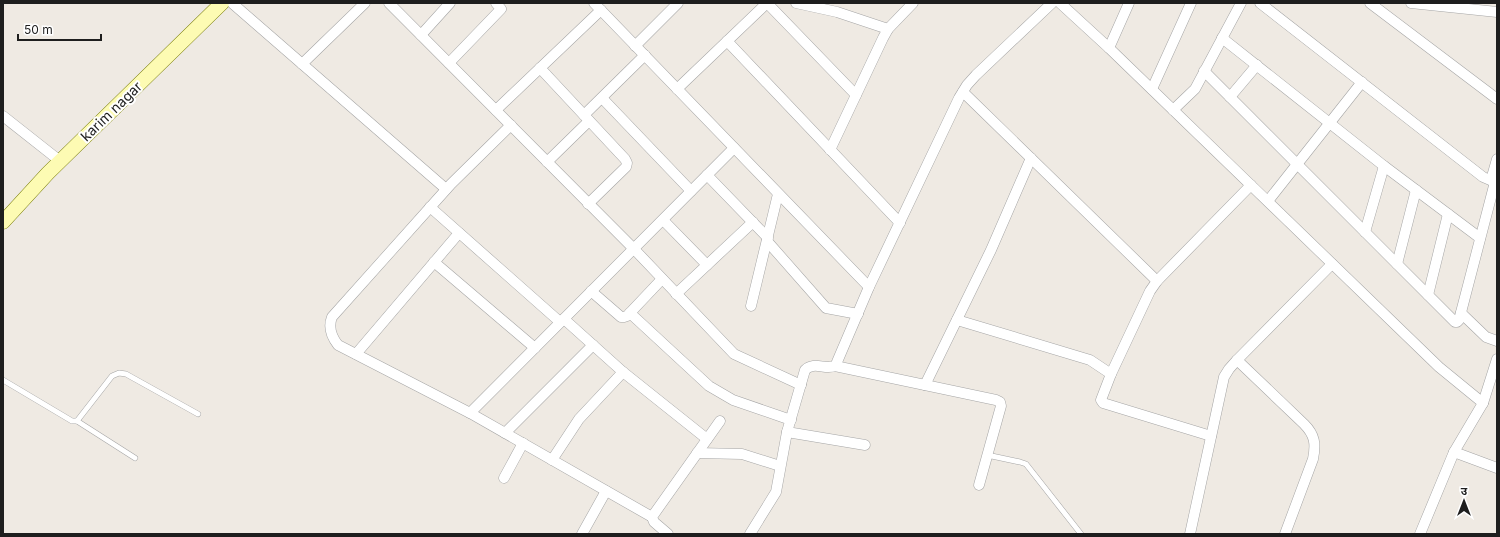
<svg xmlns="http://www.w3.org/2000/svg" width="1500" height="537" font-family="Inter,'Noto Sans Devanagari',sans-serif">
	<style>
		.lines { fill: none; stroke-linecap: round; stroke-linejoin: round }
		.lane-casing { stroke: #a5a5a5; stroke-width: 6 }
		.street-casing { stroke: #a5a5a5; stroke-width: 11 }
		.secondary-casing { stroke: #747900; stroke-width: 15 }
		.lane { stroke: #fff; stroke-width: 5 }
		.street { stroke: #fff; stroke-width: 10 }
		.secondary { stroke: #fdfbb3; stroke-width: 14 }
		.labels { text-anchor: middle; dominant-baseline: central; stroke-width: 4; stroke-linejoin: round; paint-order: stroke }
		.street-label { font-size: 14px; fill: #1e1e1e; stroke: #fff }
	</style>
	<rect width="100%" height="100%" fill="#efeae3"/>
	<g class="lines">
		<defs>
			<g id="lane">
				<path d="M3,380L72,421H77L112,376L119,373L126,374L198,414"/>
				<path d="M77,421L135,458"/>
				<path d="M987,455L1020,462L1026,464L1081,534"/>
			</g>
			<g id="street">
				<path d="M232,3L446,189"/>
				<path d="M389,3L634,249L734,354L801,385"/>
				<path d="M594,3L869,287"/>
				<path d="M767,3L856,95"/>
				<path d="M796,3L837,12L888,29"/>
				<path d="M1060,3L1109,48L1439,367L1483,403L1454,452L1420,534"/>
				<path d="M1260,3L1483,177L1497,183"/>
				<path d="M1370,3L1497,99"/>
				<path d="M1411,3L1497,12"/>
				<path d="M421,35L450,3"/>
				<path d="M1222,38L1384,166L1480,238"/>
				<path d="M727,41L900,223"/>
				<path d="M635,46L678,3"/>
				<path d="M1109,48L1129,3"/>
				<path d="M449,63L501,9L496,3"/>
				<path d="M302,64L365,3"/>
				<path d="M540,68L625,159L627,163L626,167L588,204"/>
				<path d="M1204,71L1455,322H1457L1459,320L1495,182"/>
				<path d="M677,89L767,3"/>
				<path d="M1152,89L1191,3"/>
				<path d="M963,92L1157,281"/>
				<path d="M1230,97L1257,65"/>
				<path d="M602,98L691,191"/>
				<path d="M496,110L601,10"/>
				<path d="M1173,110L1195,89L1241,3"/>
				<path d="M584,115L645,55"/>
				<path d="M3,116L60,161"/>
				<path d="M511,125L451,184L332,317C328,327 331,336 338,345L470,413L652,517"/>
				<path d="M830,150L883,38L888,29L913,3"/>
				<path d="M547,162L589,121"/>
				<path d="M707,175L768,238"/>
				<path d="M1491,180L1497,159"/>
				<path d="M1268,201L1362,82"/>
				<path d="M430,207L560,322"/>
				<path d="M663,220L707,265"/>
				<path d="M1365,232L1384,166"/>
				<path d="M767,241L826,308L858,314"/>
				<path d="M434,262L535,348"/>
				<path d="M1397,264L1416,190"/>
				<path d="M591,291L621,317H624L627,316L662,279"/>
				<path d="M676,294L753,222"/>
				<path d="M1428,295L1448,214"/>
				<path d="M751,306L778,194"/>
				<path d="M630,313L709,386L733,400L791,420"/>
				<path d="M1461,313L1486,337L1497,341"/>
				<path d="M564,319L623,372L707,439"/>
				<path d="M957,320L1090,360L1111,374"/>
				<path d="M356,354L459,233"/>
				<path d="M1237,360L1304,424C1315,435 1316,444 1313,459L1285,534"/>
				<path d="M835,366L996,400L1000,402L1001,406L979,485"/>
				<path d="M925,385L991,250L1031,158"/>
				<path d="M1483,403L1497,359"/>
				<path d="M470,413L734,148"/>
				<path d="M787,432L865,445"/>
				<path d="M505,433L593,345"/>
				<path d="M1211,436L1103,403L1101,400L1111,374L1150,291L1157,281L1251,185"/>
				<path d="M1454,452L1497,468"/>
				<path d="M697,453L742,454L780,466"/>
				<path d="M552,460L579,419L623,372"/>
				<path d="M504,478L523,443"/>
				<path d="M582,534L606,491"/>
				<path d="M668,534L654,522L652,517L654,514L720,421"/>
				<path d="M750,534L776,492L787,432L805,370C814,361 825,370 835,366L837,362L869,287L959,98L967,85L976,75L1052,3"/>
				<path d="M1190,534L1224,377L1229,369L1237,360L1332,264"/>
			</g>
			<path id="secondary" d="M3,222L48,173L222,3"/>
		</defs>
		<use href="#lane" class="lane-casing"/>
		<use href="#street" class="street-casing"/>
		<use href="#secondary" class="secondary-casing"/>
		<use href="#lane" class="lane"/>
		<use href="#street" class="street"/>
		<use href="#secondary" class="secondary"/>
	</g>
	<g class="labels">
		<g class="street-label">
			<text transform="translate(111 111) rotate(-44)">karim nagar</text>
		</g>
	</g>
	<rect width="1500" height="537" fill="none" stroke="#1e1e1e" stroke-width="8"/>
	<g transform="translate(1464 501)" stroke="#ffffff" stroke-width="3" paint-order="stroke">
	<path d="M0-3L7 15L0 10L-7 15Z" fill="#1e1e1e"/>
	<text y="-6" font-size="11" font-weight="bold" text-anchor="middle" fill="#1e1e1e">उ</text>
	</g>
	<path d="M18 34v6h83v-6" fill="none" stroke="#1e1e1e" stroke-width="2"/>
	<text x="24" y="34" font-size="12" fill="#1e1e1e" stroke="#ffffff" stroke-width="3" paint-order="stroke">50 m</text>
</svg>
